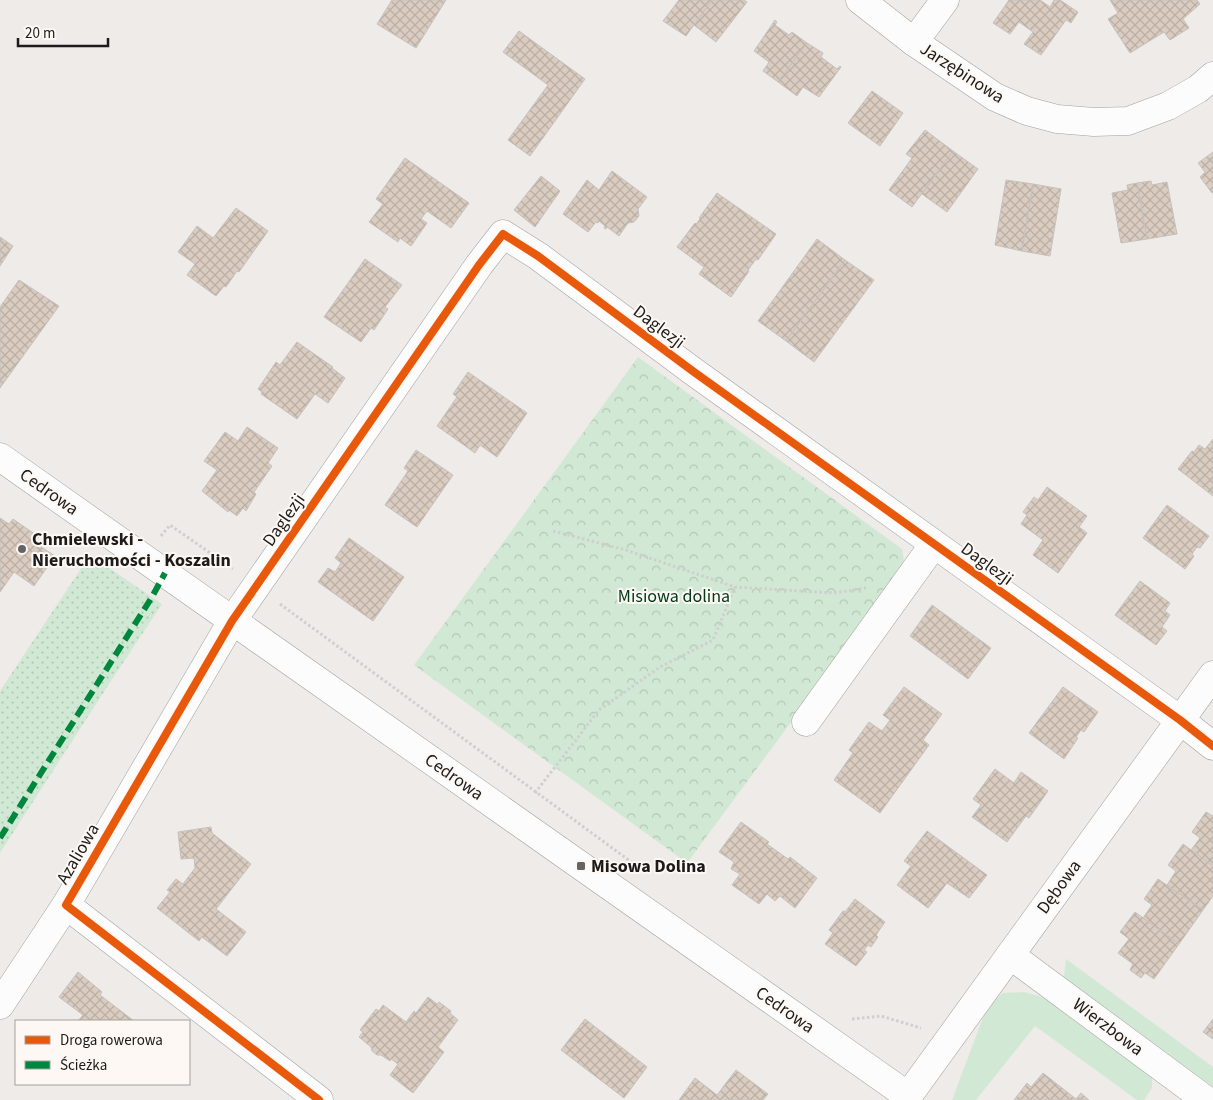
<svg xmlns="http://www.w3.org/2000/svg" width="1213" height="1100" font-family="'Source Sans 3',sans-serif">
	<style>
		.grass { fill: #d1e9d4 }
		.forest { fill: url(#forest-crowns) }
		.garden { fill: url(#garden-dots) }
		.building { fill: url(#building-cross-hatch); stroke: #c4c2bf }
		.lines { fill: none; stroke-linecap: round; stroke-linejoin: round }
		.minor-casing { stroke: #a3a19f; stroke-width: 29 }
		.path { stroke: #cfcfce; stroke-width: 3; stroke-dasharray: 2.5 2.5; stroke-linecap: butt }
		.minor { stroke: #fcfcfc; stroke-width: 28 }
		.quiet { stroke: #00873e; stroke-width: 6; stroke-dasharray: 12 6; stroke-linecap: butt }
		.cycleway-casing { stroke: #fdf8f3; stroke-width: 11 }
		.cycleway { stroke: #e8590c; stroke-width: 8 }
		.poi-dot { fill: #666462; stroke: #fdf8f3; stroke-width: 2 }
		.labels { text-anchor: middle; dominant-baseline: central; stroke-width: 4; stroke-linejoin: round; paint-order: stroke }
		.street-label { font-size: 18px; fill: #1d1b1a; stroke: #fdf8f3 }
		.poi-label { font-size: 18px; font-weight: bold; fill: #1d1b1a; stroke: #fdf8f3; text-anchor: start }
		.park-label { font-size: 18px; fill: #003a17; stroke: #fdf8f3 }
	</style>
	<defs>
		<pattern id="forest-crowns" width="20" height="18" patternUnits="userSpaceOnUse" patternTransform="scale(1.25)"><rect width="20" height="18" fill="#d1e9d4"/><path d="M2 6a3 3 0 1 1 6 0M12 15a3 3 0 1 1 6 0" fill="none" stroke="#b3c7b5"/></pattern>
		<pattern id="garden-dots" width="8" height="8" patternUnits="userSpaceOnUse" patternTransform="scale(1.25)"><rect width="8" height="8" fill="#d1e9d4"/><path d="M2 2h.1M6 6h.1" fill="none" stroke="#b3c7b5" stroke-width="1.8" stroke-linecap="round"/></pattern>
		<pattern id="building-cross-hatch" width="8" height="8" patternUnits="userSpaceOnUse" patternTransform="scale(1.25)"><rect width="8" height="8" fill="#daccc0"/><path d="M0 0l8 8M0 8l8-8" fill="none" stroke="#bbafa4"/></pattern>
	</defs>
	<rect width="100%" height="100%" fill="#eeebe8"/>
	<g class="grass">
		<path d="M1066,959L1213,1067V1087L1064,977Z"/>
		<path d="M1024,992L1050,999L1152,1078V1088L1144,1100H1137L1035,1026L976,1100H952L987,1007L1003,993Z"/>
	</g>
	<path class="forest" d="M638,357L902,549L905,568L687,863L414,665Z"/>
	<path class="garden" d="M90,555L162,604L109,684L0,853V691Z"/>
	<g class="building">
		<path d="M392,0H446L416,48L377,24Z"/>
		<path d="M679,0H712L686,36L663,21Z"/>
		<path d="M712,0H744L747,2L716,42L694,25Z"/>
		<path d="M1009,0H1040L1050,7L1054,0H1060L1078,12L1071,23L1066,20L1041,55L1024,44L1033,32L1019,22L1010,34L993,23Z"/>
		<path d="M1110,0H1197L1200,4L1183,19L1189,28L1170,40L1164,32L1130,53L1108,19L1118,13Z"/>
		<path d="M775,20L777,22L775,25L789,35L792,32L807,43L778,82L763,71L769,62L754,51Z"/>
		<path d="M519,31L585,79L530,156L508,140L548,85L503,52Z"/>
		<path d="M807,43L823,53L821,57L837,69L840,66L841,67L819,97L803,87L797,96L778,82Z"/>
		<path d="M872,91L903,113L880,146L848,123Z"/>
		<path d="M925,130L953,151L912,207L889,190L912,158L906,154Z"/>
		<path d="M953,151L978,169L947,212L922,194Z"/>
		<path d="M1213,152V192L1212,193L1200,177L1205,172L1198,163Z"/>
		<path d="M405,158L469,203L451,228L427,211L421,219L427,223L411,246L400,238L398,242L369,222L383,204L376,199Z"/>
		<path d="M612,171L647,197L638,209L639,216L634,222L628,223L619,236L607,227L606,229L604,228L605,226L599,221L598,223L596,222L588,232L563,214L587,180L599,190Z"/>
		<path d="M541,176L560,191L535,227L514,210Z"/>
		<path d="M1006,180L1033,184L1022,251L995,245Z"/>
		<path d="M1151,181L1152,185L1167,182L1177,234L1147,239L1137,183Z"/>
		<path d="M1137,183L1147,239L1121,243L1112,193L1128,190L1127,185Z"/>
		<path d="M1033,184L1061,189L1050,256L1022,251Z"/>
		<path d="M717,193L776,234L758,260L756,259L748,270L749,271L731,297L699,274L704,267L677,247L695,223L696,224L700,219L699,218Z"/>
		<path d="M236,208L268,231L239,272L237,271L226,287L224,286L216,296L187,275L195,264L178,252L197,226L213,238Z"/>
		<path d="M0,237L13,246L0,266Z"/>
		<path d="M817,239L845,260L786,341L758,321Z"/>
		<path d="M365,259L402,285L385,307L388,309L374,330L371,328L361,342L324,317Z"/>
		<path d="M845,260L874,280L814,362L786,341Z"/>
		<path d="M19,280L59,306L0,388V307Z"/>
		<path d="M297,342L333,367L332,368L345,378L328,403L315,394L297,419L261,394L262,392L258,389L276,362L280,365Z"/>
		<path d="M468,372L527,413L497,457L480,445L475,453L437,426L457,397L453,394Z"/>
		<path d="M247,427L278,448L268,463L272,466L254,492L256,494L246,511L243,508L237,516L229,510L228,512L202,491L217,470L204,461L225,432L238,441Z"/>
		<path d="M1213,439V496L1178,469L1192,451L1194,452L1199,445L1205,449Z"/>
		<path d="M416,450L453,475L417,527L385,505L408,471L404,468Z"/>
		<path d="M1047,487L1087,516L1079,527L1087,533L1058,573L1033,555L1043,540L1021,524L1027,515L1023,512L1034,497L1038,500Z"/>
		<path d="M1167,505L1209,536L1200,548L1197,547L1192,554L1194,556L1185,569L1143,538Z"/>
		<path d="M0,518L9,524L13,519L39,537L34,542L55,556L34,586L14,572L0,592Z"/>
		<path d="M349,538L404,577L373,621L318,582L328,568L335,572L341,563L335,558Z"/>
		<path d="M1140,581L1170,603L1165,611L1170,615L1162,627L1167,631L1156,645L1115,615Z"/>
		<path d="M932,605L991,648L968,679L910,636Z"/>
		<path d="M904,687L942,714L923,740L929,745L880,813L834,780L853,753L849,750L869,722L882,731L890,720L883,715Z"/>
		<path d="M1063,687L1098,712L1084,732L1081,730L1076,737L1078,738L1064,759L1029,733Z"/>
		<path d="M995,769L1014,783L1021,772L1048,791L1029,818L1026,816L1007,842L972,817L981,805L973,799Z"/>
		<path d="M1206,812L1213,816V866L1191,850L1200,838L1192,832Z"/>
		<path d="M741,822L769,842L767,844L788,859L790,857L817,878L795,908L780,896L775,901L767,894L759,904L732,885L740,874L731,869L734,862L719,852Z"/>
		<path d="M211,827L212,833L251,864L216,909L246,932L227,956L202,937L199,941L157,908L170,892L167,890L176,879L183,884L195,868L194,858L181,859L178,832Z"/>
		<path d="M927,831L987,875L969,898L947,883L928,908L897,885L911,866L904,861Z"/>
		<path d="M1183,844L1213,866V896L1203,910L1167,885L1176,871L1168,865Z"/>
		<path d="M1158,879L1203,910L1179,944L1143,918L1152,905L1144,899Z"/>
		<path d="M855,899L885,922L876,935L878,937L871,947L868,945L864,950L867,952L856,966L825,944L833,933L829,930L843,911L845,912Z"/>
		<path d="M1135,912L1179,944L1154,979L1145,973L1141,978L1130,970L1133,964L1118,953L1129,939L1120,932Z"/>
		<path d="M78,972L102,992L100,995L134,1021H78L83,1015L59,997Z"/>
		<path d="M428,997L437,1004L439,1002L451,1011L450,1013L458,1020L438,1047L444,1052L413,1093L390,1075L398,1064L391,1059L390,1061L381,1055H377L372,1051L371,1047L359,1037L363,1032L360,1030L376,1009L379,1011L383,1005L406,1022L414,1011L416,1013Z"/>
		<path d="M585,1019L647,1067L624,1098L561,1050Z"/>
		<path d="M1213,1019V1039L1203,1032Z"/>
		<path d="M736,1070L768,1094L763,1100H679L695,1078L717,1095Z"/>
		<path d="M1043,1073L1076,1099L1081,1093L1089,1100H1014L1027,1083L1031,1087Z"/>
	</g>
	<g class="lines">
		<defs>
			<g id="minor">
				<path d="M860,0L914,42L995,97L1027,111L1057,119L1094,122L1128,121L1168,106L1198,89L1213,76"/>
				<path d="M914,42L945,0"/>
				<path d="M0,457L908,1096"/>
				<path d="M806,722L934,544"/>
				<path d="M1010,955L1206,1100"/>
				<path d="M0,1005L66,905"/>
				<path d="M319,1100L66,905L232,621L479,265L503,234L538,256L694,372L1180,720L1213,746"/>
				<path d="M907,1100L908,1096L1213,675"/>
			</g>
		</defs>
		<use href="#minor" class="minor-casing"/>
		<g class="path">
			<path d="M553,531L626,550L735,587L834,593L866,588"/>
			<path d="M161,536L170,525L233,569"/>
			<path d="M280,604L634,864"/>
			<path d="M535,793L599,710L660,667L713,640L735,587"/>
			<path d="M852,1019L881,1016L921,1028"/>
		</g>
		<use href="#minor" class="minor"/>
		<path class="quiet" d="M0,838L152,597L165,573"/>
		<defs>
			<path id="cycleway" d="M319,1100L66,905L232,621L479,265L503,234L538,256L694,372L1180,720L1213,746"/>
		</defs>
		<use href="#cycleway" class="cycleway-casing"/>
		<use href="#cycleway" class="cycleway"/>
	</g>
	<g class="poi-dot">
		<circle cx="22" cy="549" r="5"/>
		<rect x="576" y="861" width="10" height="10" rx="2.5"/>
	</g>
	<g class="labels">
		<g class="street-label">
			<text transform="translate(962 73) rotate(33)">Jarzębinowa</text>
			<text transform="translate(659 327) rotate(37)">Daglezji</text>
			<text transform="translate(49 492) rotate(35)">Cedrowa</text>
			<text transform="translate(284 520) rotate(-55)">Daglezji</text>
			<text transform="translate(987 564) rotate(36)">Daglezji</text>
			<text transform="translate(454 777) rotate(35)">Cedrowa</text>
			<text transform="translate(78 854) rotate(-60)">Azaliowa</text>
			<text transform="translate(1059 887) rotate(-54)">Dębowa</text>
			<text transform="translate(785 1010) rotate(35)">Cedrowa</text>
			<text transform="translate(1108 1027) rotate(37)">Wierzbowa</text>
		</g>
		<g class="poi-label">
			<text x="32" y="539">Chmielewski -<tspan x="32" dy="21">Nieruchomości - Koszalin</tspan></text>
			<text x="591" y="866">Misowa Dolina</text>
		</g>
		<g class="park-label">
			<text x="674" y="596">Misiowa dolina</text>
		</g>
	</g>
	<rect x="15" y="1020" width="175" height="65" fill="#fdf8f3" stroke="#a3a09c"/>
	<rect x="25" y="1036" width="25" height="8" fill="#e8590c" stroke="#a3a09c"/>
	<text x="60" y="1045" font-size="15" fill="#1d1b1a">Droga rowerowa</text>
	<rect x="25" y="1061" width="25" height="8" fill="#00873e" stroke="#a3a09c"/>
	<text x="60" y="1070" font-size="15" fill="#1d1b1a">Ścieżka</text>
	<path d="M18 38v8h90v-8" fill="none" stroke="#1d1b1a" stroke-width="2.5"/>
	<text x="25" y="38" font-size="15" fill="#1d1b1a" stroke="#fdf8f3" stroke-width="4" paint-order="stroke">20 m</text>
</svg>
